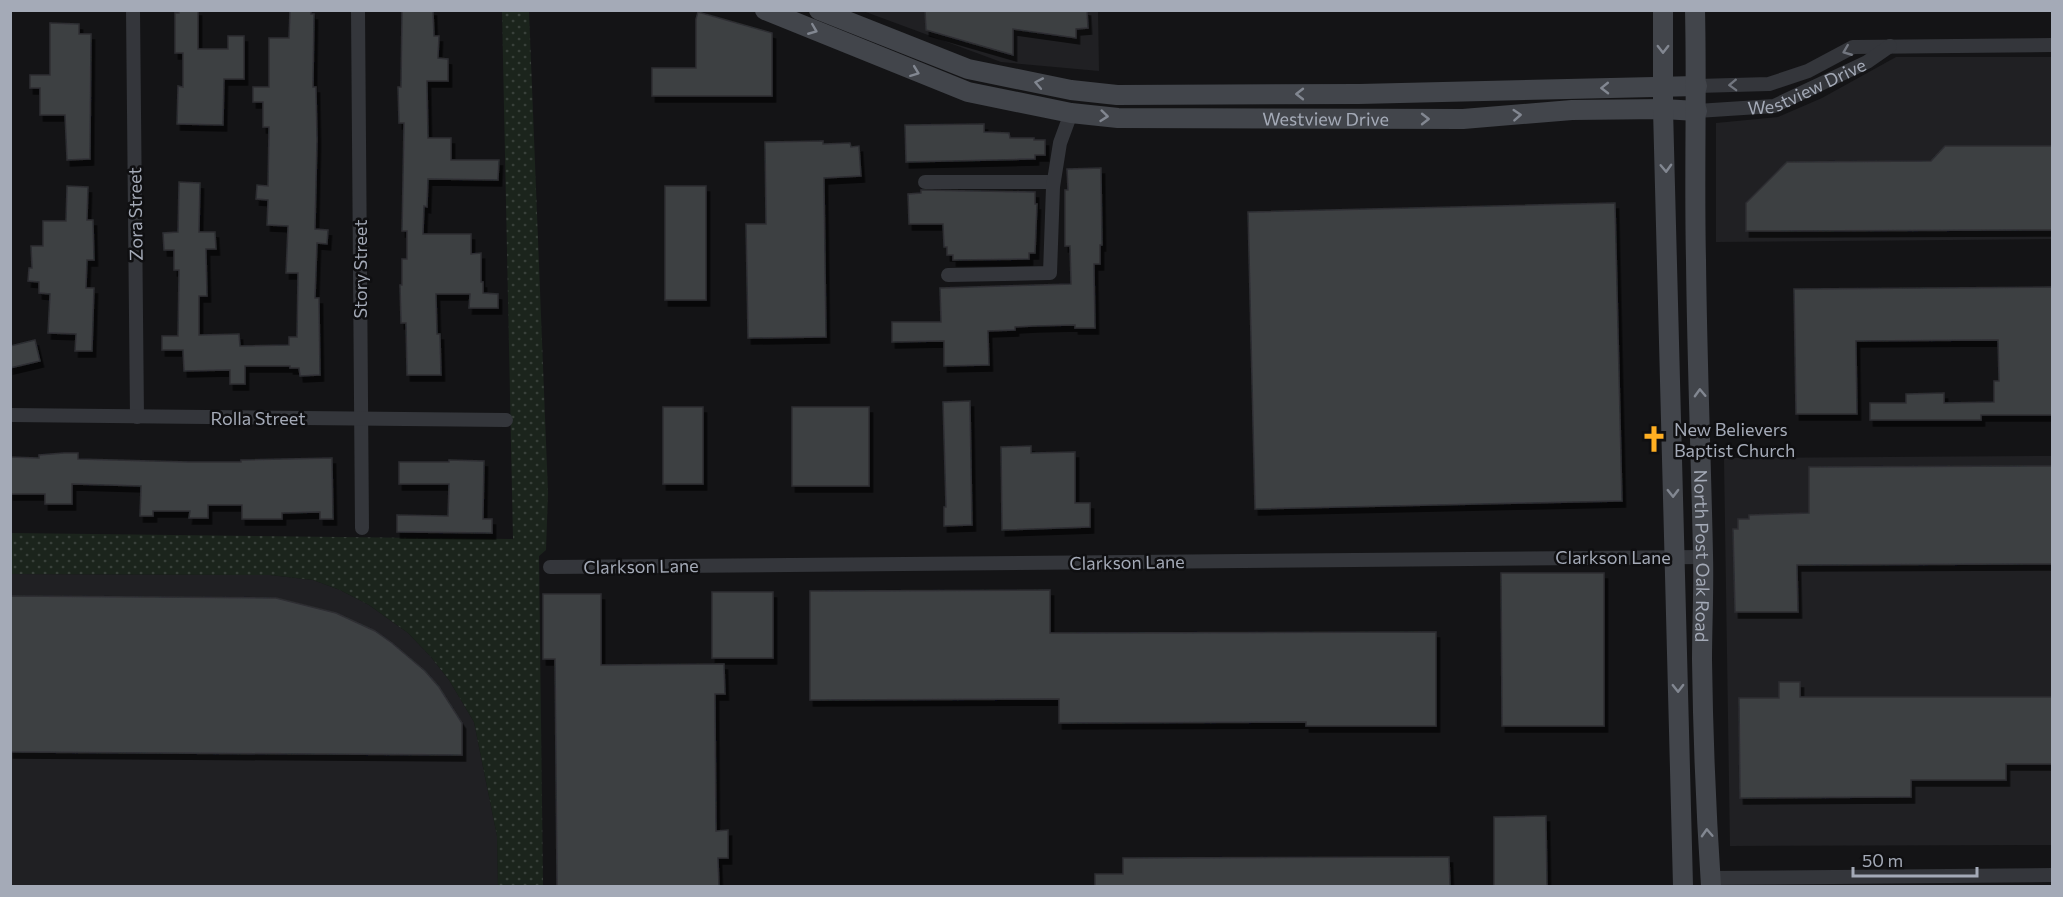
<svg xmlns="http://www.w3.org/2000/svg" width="2063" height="897" font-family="Commissioner,sans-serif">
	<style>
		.built { fill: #202023 }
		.grass { fill: url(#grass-dots) }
		.building { fill: #3e3f43; stroke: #2d2e32; stroke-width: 1.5; filter: url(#shadow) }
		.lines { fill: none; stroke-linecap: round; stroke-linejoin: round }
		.street { stroke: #34363b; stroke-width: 14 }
		.secondary { stroke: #42454b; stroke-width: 20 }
		.oneway { stroke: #828791 }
		.oneway2 { stroke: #72767f }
		.labels { text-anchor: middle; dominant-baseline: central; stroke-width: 5; stroke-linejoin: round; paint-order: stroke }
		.street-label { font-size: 18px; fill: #a4aab7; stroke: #0f0f11 }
		.poi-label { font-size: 18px; fill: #a4aab7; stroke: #0f0f11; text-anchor: start }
	</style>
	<defs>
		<pattern id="grass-dots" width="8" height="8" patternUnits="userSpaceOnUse" patternTransform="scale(1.5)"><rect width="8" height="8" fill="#1b241c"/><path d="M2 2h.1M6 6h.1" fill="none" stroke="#39413b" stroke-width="1.8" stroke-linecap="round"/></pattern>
		<filter id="shadow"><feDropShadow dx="3.5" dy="6" stdDeviation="0" flood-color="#0009"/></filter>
	</defs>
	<rect width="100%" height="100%" fill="#141416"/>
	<g class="built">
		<path d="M863,11H1098L1099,71L1001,62Z"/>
		<path d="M1896,57H2052V239L1716,242V123L1778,117L1822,98Z"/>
		<path d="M2052,456V845L1730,846L1724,458Z"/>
		<path d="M11,574L270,575L313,580L340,590L369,605L408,633L431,657L449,680L474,722L497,836L498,886H11Z"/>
	</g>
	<path class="grass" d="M502,11H529L548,493L546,550L539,556L543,886H498L497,836L474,722L449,680L431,657L408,633L369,605L340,590L313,580L270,575L11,574V533L513,539Z"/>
	<g class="building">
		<path d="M179,10H198V49H228V36H244V79H224L223,125L177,124L178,86L183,87V53H175V13H179Z"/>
		<path d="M290,10H311V14H314L313,87H316L317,140L315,229L328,230L327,244L317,243L315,298H319L320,375L300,376L299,368H290V366H245V384H230V370L184,371L183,350H162V336H178L179,270H174V250H164L163,233L178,232L179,182L200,183L199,232H215L216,249H206L207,296H199V335L239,334L240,346L289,345V337H297L298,273H286L288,226L267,225L268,200L256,199L257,185L268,186L269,127H263V102H253V87H269V38H289Z"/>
		<path d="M402,10H433L434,36H439L438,58L448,59V81H427L428,138H451V160H499L498,180L428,179L427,207L424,206L423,234H471V254L481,253V282H483V293L498,294V308H469L470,294H436L437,334H440L441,375H407L406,323H401L400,285H402V259H407V231H402L404,123H399L398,87H401Z"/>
		<path d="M925,10H1087L1088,28L1076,29V38L1013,29V55L926,30Z"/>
		<path d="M698,12L772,33V96H652V68H696V19Z"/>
		<path d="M50,23L79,24V34H91L90,159L67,160L65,115H40V88H30V75H50Z"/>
		<path d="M984,124V132L1009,133L1010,138H1034V140H1045V155H1035V159L906,162L905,125Z"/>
		<path d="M823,141V144L850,143L851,147L859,146L861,176L824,178L826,337L748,338L746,224H766L765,142Z"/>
		<path d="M1945,146H2052V230L1746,231V203L1787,162L1931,161Z"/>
		<path d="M1101,168L1102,245H1100V264H1094L1095,328H1075V325L1034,326L1015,327V330L988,331L989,365L944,366V341L892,342V322H941L940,288L1071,284L1070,246H1065V190H1068L1067,169Z"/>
		<path d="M67,186L88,187L87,220H93L94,260H87L86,288H94L92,351H75L76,334L48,333L50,294L39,293V282L28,281L29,268H32L31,246H43V221H66Z"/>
		<rect x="665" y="186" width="41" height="114"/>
		<path d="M921,190L1035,192V204H1037L1035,253H1029V259L953,260V255H947V247H944L943,224H909L908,194L921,193Z"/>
		<path d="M1615,203L1622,501L1255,509L1248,212Z"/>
		<path d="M2052,287V415H1981V420H1870V403H1906V394L1944,393V403L1994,402V381H1999L1998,340L1856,341L1857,414H1796L1794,289Z"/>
		<path d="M35,340L40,361L10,368V346Z"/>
		<path d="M970,401L972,525L944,526V507H946L943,402Z"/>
		<rect x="663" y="407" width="40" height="77"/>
		<rect x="792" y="407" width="77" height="79"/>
		<path d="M1031,446V453L1075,452V503H1090V527L1002,530L1001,447Z"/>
		<path d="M64,453H78V459L190,462H241V460L332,458L333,519H320V512L282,513V519H242V505H208V518H189L190,511H153V516H140L141,486L72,484V504H45V494H10V457L39,458V455Z"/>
		<path d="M449,460L484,461L483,519H492V533L397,532V515L448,516L449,484H399V462H449Z"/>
		<path d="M2052,466V564L1797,565L1798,612H1735L1733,529H1738V519H1749V515L1809,513V467Z"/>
		<path d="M1501,573H1604V726H1502Z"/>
		<path d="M1050,590V633L1436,632V726H1306V722L1059,723V699L810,700V591Z"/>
		<rect x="712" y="592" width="61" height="66"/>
		<path d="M543,594H601V665L724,664L725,694H715L716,831L728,830V858H718L719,886H557L555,659H543Z"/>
		<path d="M10,596L276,598L336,613L375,631L392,643L425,671L439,687L462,723V755L10,752Z"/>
		<path d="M1779,682H1800V697H2052V764H2006V780H1911V797L1740,798L1739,698H1779Z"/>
		<path d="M1546,816L1547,886H1494V817Z"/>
		<path d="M1449,857L1450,886H1095V874H1123V858Z"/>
	</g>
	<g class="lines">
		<g class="street">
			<path d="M133,10L137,417"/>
			<path d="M358,10L362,528"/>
			<path d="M1697,86L1769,84L1808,71L1853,47L2052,45"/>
			<path id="s1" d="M1697,111L1774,106L1867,62L1890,46"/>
			<path d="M925,182H1053"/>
			<path d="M948,275L1050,273L1053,187L1060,143L1071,113"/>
			<path d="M10,415L506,420"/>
			<path d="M550,567L1704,557"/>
			<path d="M1710,878L2052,875"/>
		</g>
		<g class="secondary">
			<path id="s2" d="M765,10L968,92L1071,113L1118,118L1463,119L1572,110L1663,109L1697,111"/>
			<path d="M819,10L968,69L1071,90L1117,95L1359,94L1697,86"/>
			<path d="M1663,10V109L1683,886"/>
			<path id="s3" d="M1695,10C1697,94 1694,177 1696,260C1697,359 1701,457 1703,555C1704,590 1702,625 1702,660C1703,735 1706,811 1711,886"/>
		</g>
	</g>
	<defs><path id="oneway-chevron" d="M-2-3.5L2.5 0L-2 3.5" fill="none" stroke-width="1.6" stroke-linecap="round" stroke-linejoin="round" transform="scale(1.5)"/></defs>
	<g class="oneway">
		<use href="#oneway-chevron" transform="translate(813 30) rotate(22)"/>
		<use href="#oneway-chevron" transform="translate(1663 49) rotate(90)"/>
		<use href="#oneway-chevron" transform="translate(915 72) rotate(21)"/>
		<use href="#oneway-chevron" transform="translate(1039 83) rotate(-169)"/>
		<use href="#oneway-chevron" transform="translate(1605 88) rotate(179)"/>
		<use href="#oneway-chevron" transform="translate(1300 94) rotate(180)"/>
		<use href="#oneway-chevron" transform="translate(1517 115) rotate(-4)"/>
		<use href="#oneway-chevron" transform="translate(1104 116) rotate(6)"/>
		<use href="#oneway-chevron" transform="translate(1425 119)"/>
		<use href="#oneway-chevron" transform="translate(1666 168) rotate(88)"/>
		<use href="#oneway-chevron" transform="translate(1700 393) rotate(-92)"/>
		<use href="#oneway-chevron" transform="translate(1673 493) rotate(89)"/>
		<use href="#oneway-chevron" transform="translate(1678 688) rotate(89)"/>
		<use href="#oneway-chevron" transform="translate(1707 833) rotate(-93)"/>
	</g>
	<g class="oneway2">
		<use href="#oneway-chevron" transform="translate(1847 51) rotate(158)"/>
		<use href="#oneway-chevron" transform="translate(1733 85) rotate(178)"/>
	</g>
	<defs>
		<symbol id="church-bare" viewBox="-9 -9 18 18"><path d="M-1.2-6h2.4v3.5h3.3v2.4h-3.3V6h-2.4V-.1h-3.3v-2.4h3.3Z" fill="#ffaf22" stroke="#0f0f11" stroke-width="2.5" paint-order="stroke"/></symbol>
	</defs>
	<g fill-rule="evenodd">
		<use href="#church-bare" x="1635" y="420" width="38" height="38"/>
	</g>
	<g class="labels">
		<g class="street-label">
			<text stroke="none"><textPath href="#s1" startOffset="114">Westview Drive</textPath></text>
			<text stroke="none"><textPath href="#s2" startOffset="579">Westview Drive</textPath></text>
			<text transform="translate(135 214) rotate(-91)">Zora Street</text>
			<text transform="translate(360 269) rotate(-90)">Story Street</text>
			<text x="258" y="418">Rolla Street</text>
			<text x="1613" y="557">Clarkson Lane</text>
			<text stroke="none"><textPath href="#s3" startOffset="546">North Post Oak Road</textPath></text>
			<text transform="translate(1127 562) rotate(-1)">Clarkson Lane</text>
			<text transform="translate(641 566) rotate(-1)">Clarkson Lane</text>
		</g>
		<g class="poi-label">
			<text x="1674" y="429">New Believers<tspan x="1674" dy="21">Baptist Church</tspan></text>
		</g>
	</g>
	<rect width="2063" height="897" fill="none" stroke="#a4aab7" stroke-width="24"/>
	<path d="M1853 867v9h124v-9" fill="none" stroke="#a4aab7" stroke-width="3"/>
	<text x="1862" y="867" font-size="18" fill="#a4aab7" stroke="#0f0f11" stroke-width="4.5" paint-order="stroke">50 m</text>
</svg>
